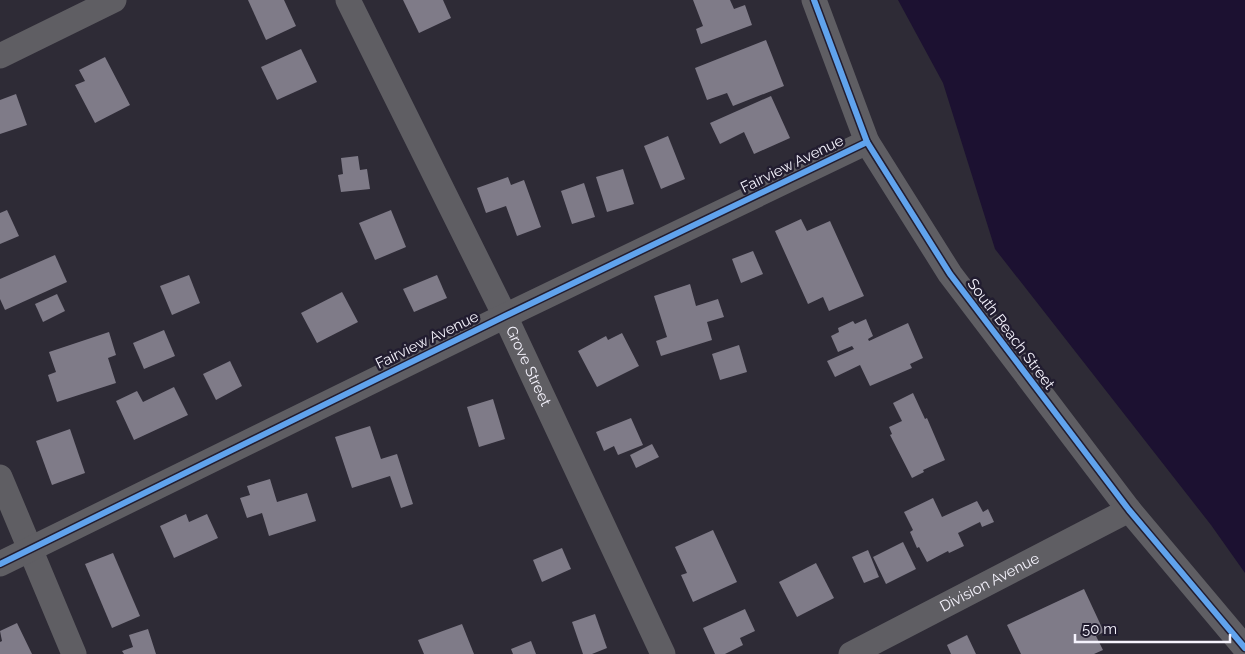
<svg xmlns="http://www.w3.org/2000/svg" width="1245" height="654" font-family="Raleway,sans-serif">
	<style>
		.water { fill: #1c1131 }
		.building { fill: #7f7b88 }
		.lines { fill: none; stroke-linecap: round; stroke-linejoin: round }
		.minor { stroke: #5f5e63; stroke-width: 25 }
		.cycleway-casing { stroke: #221d30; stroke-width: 9 }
		.cycleway { stroke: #60a3ed; stroke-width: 6 }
		.labels { text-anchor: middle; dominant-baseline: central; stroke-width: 5; stroke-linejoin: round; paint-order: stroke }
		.street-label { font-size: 15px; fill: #f5f3fd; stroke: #221d30 }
	</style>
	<rect width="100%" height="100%" fill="#2e2b36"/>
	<path class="water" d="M898,0H1245V573L1211,525L995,249L943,83Z"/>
	<g class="building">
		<path d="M248,0H284L296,26L266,40Z"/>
		<path d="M403,0H443L451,18L419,33Z"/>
		<path d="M693,0H730L734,9L745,5L752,25L701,44L696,29L703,26Z"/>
		<path d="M766,40L784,86L733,106L727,93L707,100L695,68Z"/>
		<path d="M301,49L317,82L277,100L261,67Z"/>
		<path d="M105,57L130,105L95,123L75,85L85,81L79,70Z"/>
		<path d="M16,94L27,125L0,134V100Z"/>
		<path d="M771,96L790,138L754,154L744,132L720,144L710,123Z"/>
		<path d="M668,136L685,179L661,189L644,146Z"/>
		<path d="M358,156L360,170L367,169L370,189L341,192L338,175L343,174L341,158Z"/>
		<path d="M623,169L634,204L607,212L596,177Z"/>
		<path d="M508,177L511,185L524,180L541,227L517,236L506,206L486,213L477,188Z"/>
		<path d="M584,183L595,217L572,224L561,191Z"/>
		<path d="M7,210L19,236L0,244V213Z"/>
		<path d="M391,210L406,247L375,260L359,223Z"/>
		<path d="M801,219L807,231L830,221L864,296L829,311L823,297L808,304L775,231Z"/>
		<path d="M753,251L763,274L741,283L732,259Z"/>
		<path d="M55,255L67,282L5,310L0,299V279Z"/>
		<path d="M189,275L200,303L172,315L160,286Z"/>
		<path d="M437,275L447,298L414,312L403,289Z"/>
		<path d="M690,284L696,306L718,299L724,317L707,322L712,340L661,356L656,341L667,337L654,296Z"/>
		<path d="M342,292L358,322L317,343L301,313Z"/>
		<path d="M57,294L65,311L43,322L35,304Z"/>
		<path d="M866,319L873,336L868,339L869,341L908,323L923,358L910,364L912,368L870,386L860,365L835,377L827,361L854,349L852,346L838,352L831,336L839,332L838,328L853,321L855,324Z"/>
		<path d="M164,330L175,356L144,369L133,343Z"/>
		<path d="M109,332L116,355L108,358L116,383L57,402L48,375L56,372L49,352Z"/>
		<path d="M622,333L639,366L597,387L578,351L606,336L608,340Z"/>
		<path d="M739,345L747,372L720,380L712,354Z"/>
		<path d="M230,361L242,386L216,400L203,374Z"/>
		<path d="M174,387L188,415L134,440L116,401L137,391L143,402Z"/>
		<path d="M913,393L925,419L927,418L945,460L923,470L924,472L912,478L890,435L892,434L889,427L902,421L893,403Z"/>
		<path d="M493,399L505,439L479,447L467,407Z"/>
		<path d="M631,418L643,445L618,455L614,446L604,451L596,432Z"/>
		<path d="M370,426L381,459L397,454L413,504L401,508L390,476L352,488L335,437Z"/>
		<path d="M70,429L85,473L52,485L36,441Z"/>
		<path d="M652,444L659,457L636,468L630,455Z"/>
		<path d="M270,479L277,502L307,493L316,521L269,536L262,513L247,518L240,498L250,495L247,486Z"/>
		<path d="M933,498L942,517L977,501L983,512L988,509L994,522L982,527L980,522L958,533L964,546L949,553L948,551L927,562L919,547L917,548L910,532L913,530L904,512Z"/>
		<path d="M186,514L189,522L207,514L218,538L174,558L160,526Z"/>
		<path d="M713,530L737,582L693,602L681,575L687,573L675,547Z"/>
		<path d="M903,542L916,569L886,584L873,557Z"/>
		<path d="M562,548L571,569L542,582L533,560Z"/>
		<path d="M868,550L879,577L864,583L852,557Z"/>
		<path d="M113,553L140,616L112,628L85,564Z"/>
		<path d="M816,563L834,598L797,617L779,582Z"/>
		<path d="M1084,589L1104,632L1096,636L1103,650L1094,654H1021L1007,625Z"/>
		<path d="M745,609L755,631L740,638L743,645L725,654H715L703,628Z"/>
		<path d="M595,614L607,648L592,654H583L572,622Z"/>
		<path d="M17,623L32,654H0V642L2,641L0,631Z"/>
		<path d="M462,624L474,654H424L418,640Z"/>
		<path d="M148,629L156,654H124L122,651L133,647L129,635Z"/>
		<path d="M967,635L976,654H951L947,645Z"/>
		<path d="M531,641L536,654H513L511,649Z"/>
	</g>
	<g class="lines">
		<g class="minor">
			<path id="s1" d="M348,0L505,316L663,654"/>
			<path d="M814,0L867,142L950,274L1129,510L1245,648"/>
			<path d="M0,56L114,0"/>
			<path d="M0,477L74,654"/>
			<path d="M0,564L505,316L867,142"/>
			<path id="s2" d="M851,654L1129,510"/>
		</g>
		<defs>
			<g id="cycleway">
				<path d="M814,0L867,142L950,274L1129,510L1245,648"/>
				<path d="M0,564L505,316L867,142"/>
			</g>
		</defs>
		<use href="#cycleway" class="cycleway-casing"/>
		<use href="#cycleway" class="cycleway"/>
	</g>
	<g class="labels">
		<g class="street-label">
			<text transform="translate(792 164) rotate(-26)">Fairview Avenue</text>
			<text transform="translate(1011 334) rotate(53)">South Beach Street</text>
			<text transform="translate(427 340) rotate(-26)">Fairview Avenue</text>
			<text stroke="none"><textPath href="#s1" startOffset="408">Grove Street</textPath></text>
			<text stroke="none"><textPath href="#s2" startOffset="156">Division Avenue</textPath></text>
		</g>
	</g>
	<path d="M1075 634v8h155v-8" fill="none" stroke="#f5f3fd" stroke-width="2.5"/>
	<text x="1082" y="634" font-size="15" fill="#f5f3fd" stroke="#221d30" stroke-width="4" paint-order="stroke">50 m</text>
</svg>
